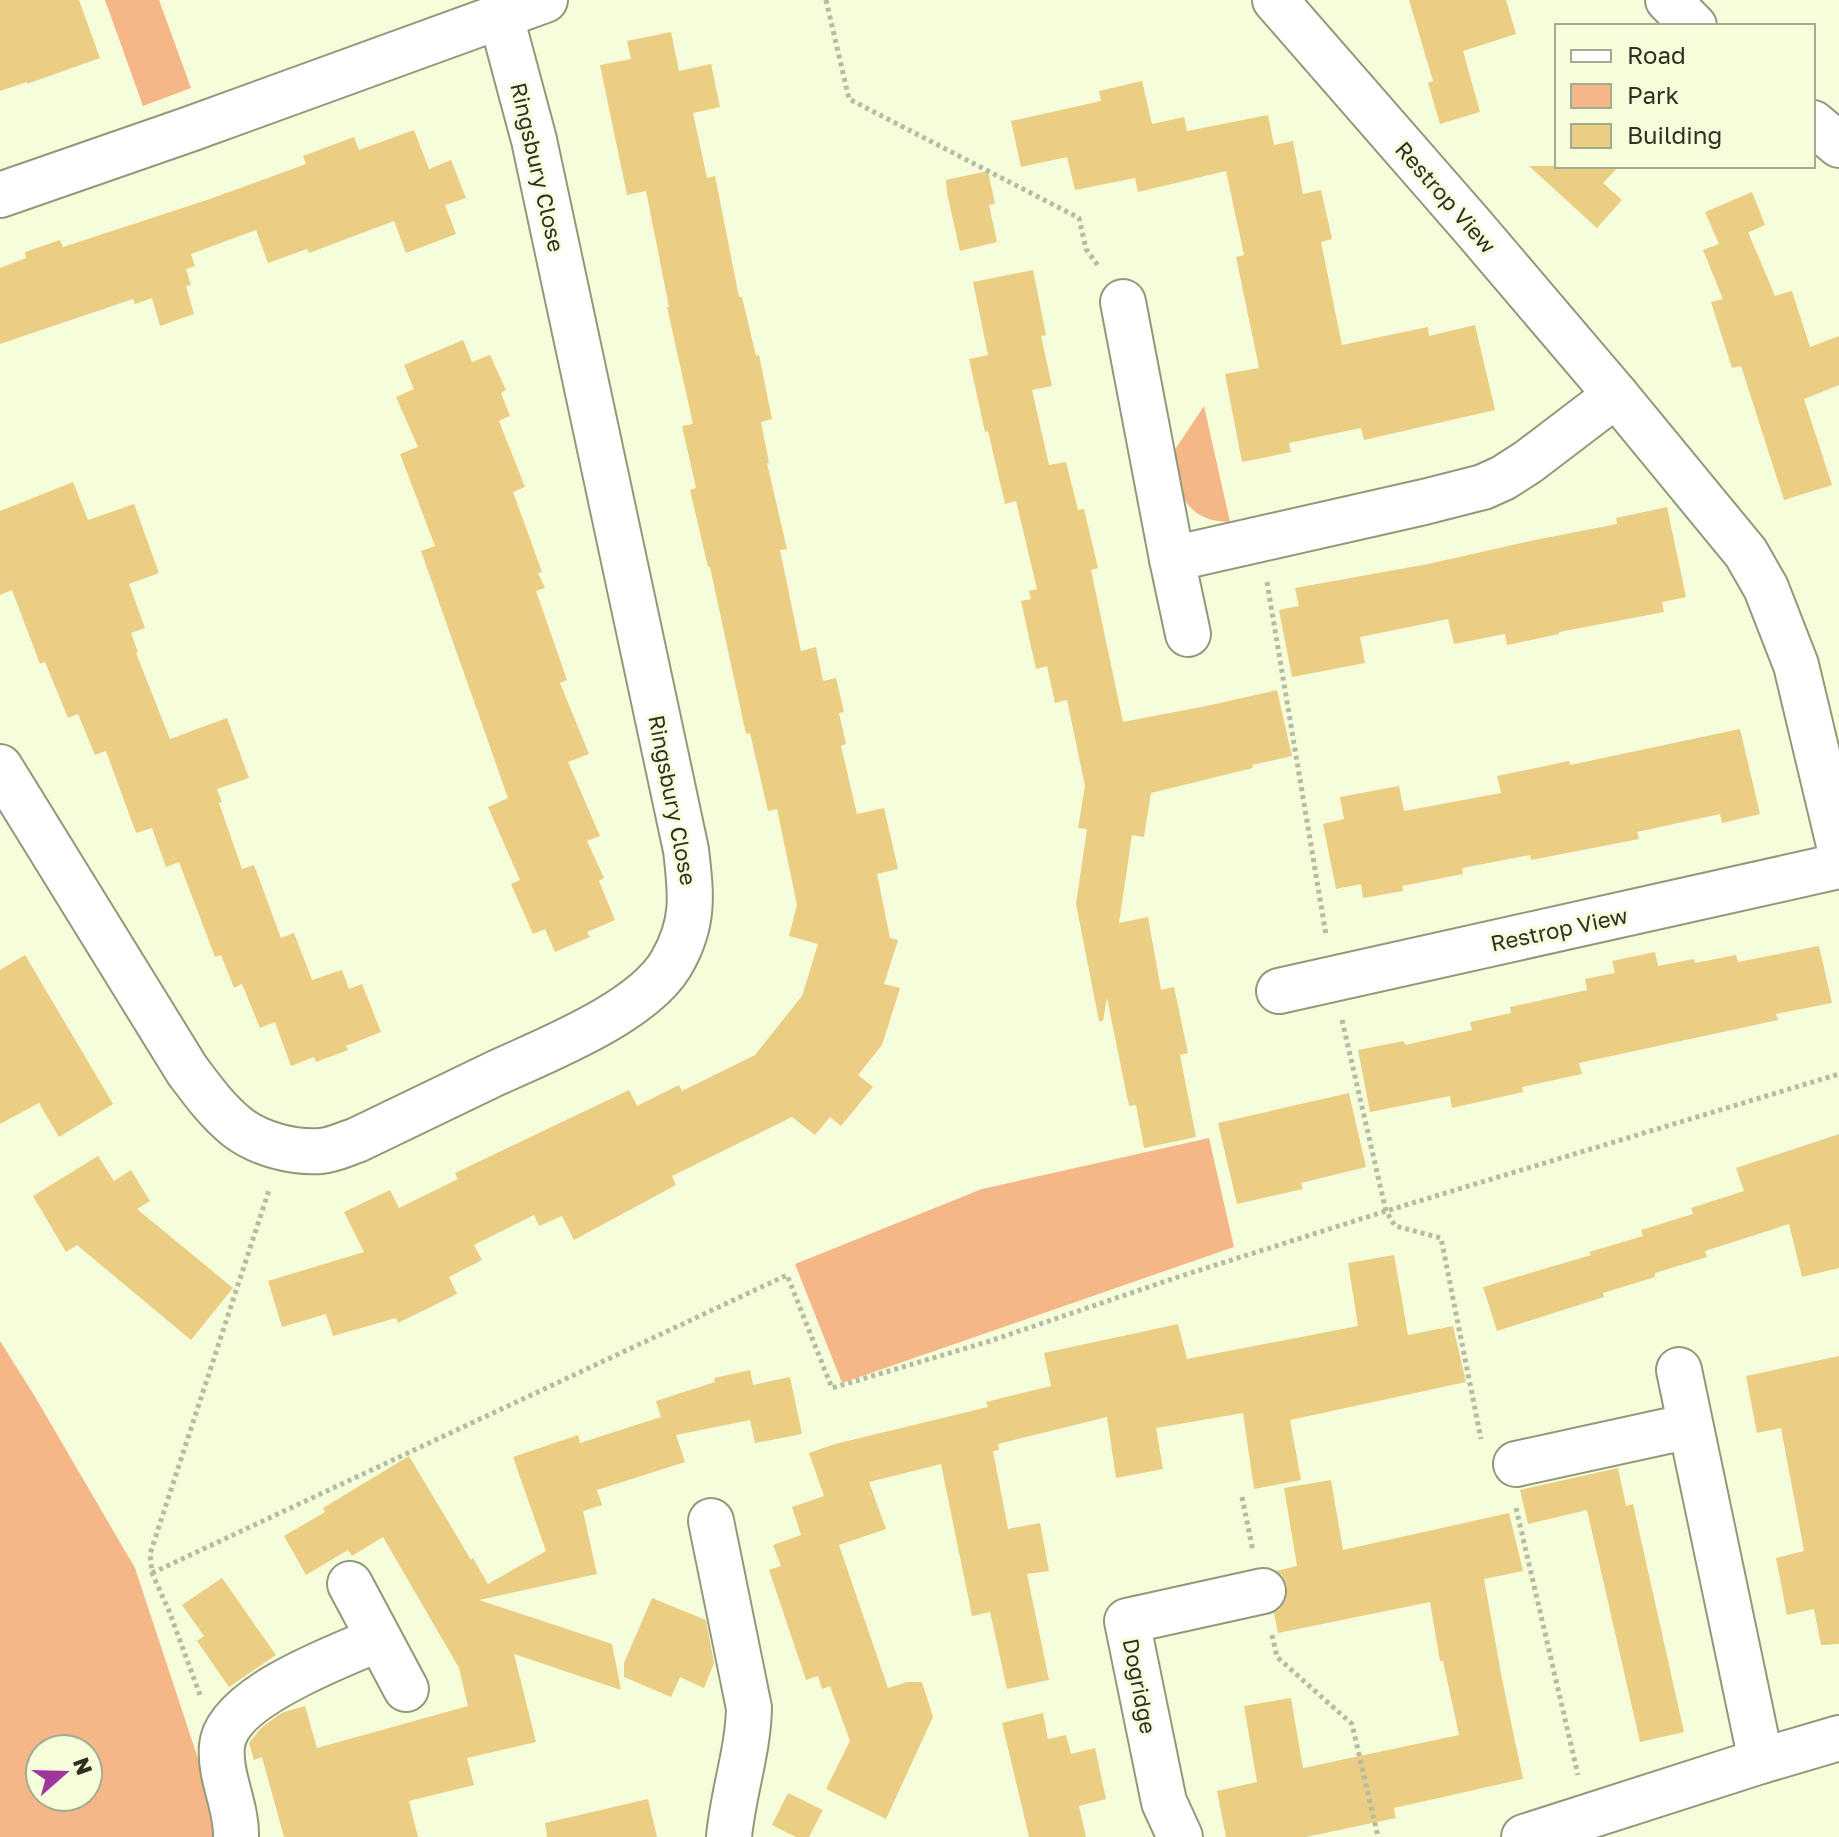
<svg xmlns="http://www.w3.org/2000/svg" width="1839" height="1837" font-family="'Golos Text',sans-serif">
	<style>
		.green { fill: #f5b788; fill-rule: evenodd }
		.building { fill: #ebcd84 }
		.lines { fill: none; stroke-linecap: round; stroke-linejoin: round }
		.minor-casing { stroke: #92997a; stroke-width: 48 }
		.tertiary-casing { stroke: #92997a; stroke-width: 48 }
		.path { stroke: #b6bca1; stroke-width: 5; stroke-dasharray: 4 4; stroke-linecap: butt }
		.minor { stroke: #fff; stroke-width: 44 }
		.tertiary { stroke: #fff; stroke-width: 44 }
		.labels { text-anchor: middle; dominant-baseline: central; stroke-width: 6; stroke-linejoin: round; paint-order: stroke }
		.street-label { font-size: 22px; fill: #2d3023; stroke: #f5fddb }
	</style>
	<rect width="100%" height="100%" fill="#f5fddb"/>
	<g class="green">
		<path d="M105,0H159L191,88L143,106Z"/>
		<path d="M1204,406L1230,522C1185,521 1180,494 1170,457Z"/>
		<path d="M1209,1138L1234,1247L842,1383L795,1264L982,1189Z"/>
		<path d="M0,1341L34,1395L135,1568L216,1813L217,1837H0ZM40,1749H88V1797H40Z"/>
	</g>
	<g class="building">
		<path d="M0,0H79L100,58L27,84V82L0,91Z"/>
		<path d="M1409,0H1506L1516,34L1463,51L1480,112L1440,124L1428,83L1433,81Z"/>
		<path d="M671,32L679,71L711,64L720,107L693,113L707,178L715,176L739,297H742L756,356L759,355L772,419L761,422L769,463H767L787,549L780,550L801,651L816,647L823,681L836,678L844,712L839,713L846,744L841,746L857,814L884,808L898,869L877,874L890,938L898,940L884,984L900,988L882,1045L858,1075L873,1087L841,1126L830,1117L815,1135L792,1117L672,1176L676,1185L574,1240L562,1216L539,1226L534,1215L474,1245L482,1260L449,1277L457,1294L398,1323L396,1318L333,1336L326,1314L282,1327L268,1281L364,1252L344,1212L390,1190L399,1208L458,1179L455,1173L629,1090L637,1106L679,1085L682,1091L755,1055L802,996L818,944L789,936L797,905L777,809L768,811L750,733L746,734L710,567H708L690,490L696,488L682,426L693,424L667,307H669L646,191L627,195L600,65L631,59L627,41Z"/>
		<path d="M1142,81L1152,124L1184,117L1187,131L1268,115L1274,145L1293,141L1303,194L1321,190L1332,239L1321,242L1342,345L1428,327L1429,336L1475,325L1495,410L1364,440L1361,428L1289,443L1291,452L1242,462L1225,374L1259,368L1236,257L1244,255L1226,171L1138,192L1135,178L1075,190L1067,157L1021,167L1011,121L1101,101L1099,91Z"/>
		<path d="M414,130L429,169L451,160L466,198L445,205L456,234L406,253L394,221L309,253L307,249L268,263L256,230L191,254L195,266L186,269L191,285L186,286L194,314L160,326L152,298L135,304L133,299L0,344V268L26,258L25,252L60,240L63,247L207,200L306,164L303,156L354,137L359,150Z"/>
		<path d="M1529,166H1619L1603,183L1622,200L1597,228Z"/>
		<path d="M988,171L995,204L989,205L997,242L960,251L947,193L946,180Z"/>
		<path d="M1752,192L1765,225L1747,233L1748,232L1775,296L1792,291L1810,347L1839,336V385L1804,399L1832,485L1784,500L1741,366L1732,368L1711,302L1723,299L1703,250L1719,244L1705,212Z"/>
		<path d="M1033,270L1046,335L1041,336L1052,386L1032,390L1049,465L1066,462L1078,510L1084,509L1098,568L1091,570L1123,722L1211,705L1277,690L1292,756L1252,765L1253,768L1151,793L1144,837L1132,835L1119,923L1148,917L1161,990L1174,987L1188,1053L1180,1055L1196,1137L1144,1148L1136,1105L1129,1106L1107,998L1103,1021H1099L1076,904L1087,829L1078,828L1085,786L1067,700L1055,703L1047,666L1036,669L1021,601L1031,599L1029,591L1037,589L1016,501L1005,504L988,431L985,432L969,359L988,355L973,282Z"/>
		<path d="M463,340L472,362L490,355L506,390L501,393L510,416L499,421L525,487L513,492L542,572L538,573L545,588L536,591L567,680L560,683L589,754L568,762L600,836L587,841L604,878L599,881L615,920L587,932L590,937L555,952L545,929L533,934L511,884L520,880L488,807L508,798L421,551L435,546L400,454L418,447L396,397L414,389L404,365Z"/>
		<path d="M73,482L88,520L134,504L159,573L129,584L145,628L131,633L138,652L136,653L170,739L227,718L249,778L217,789L222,802L219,803L242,869L254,865L281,938L294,933L312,980L342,970L349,989L362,984L381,1032L346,1046L348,1050L316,1062L314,1057L291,1066L275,1022L260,1028L242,984L234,988L221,955L215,957L179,862L166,867L152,828L136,833L106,751L95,755L78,714L68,718L45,662L40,664L12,590L0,595V511Z"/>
		<path d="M1667,507L1686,597L1662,602L1664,612L1559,632V634L1507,645L1505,634L1454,644L1448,619L1360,637L1365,663L1292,677L1279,610L1299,606L1295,588L1428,564L1535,540L1617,524L1616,518Z"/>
		<path d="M1740,729L1760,814L1722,823L1720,814L1637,832L1639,839L1531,860L1530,855L1462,868L1463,874L1402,886L1403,891L1363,898L1361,884L1336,889L1323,824L1344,819L1340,797L1399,786L1404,811L1501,793L1497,776L1569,761L1570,765Z"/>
		<path d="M1819,946L1832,1003L1776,1014L1778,1020L1579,1063L1582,1074L1522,1087L1523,1092L1452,1108L1450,1096L1370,1112L1358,1050L1404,1041L1405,1045L1472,1030L1470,1022L1511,1013L1510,1007L1587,990L1585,979L1615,973L1612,961L1655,952L1658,966L1694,959L1695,963L1736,955L1738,962Z"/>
		<path d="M25,955L113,1104L59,1137L39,1103L0,1124V970Z"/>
		<path d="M1349,1093L1366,1167L1301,1183L1303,1189L1237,1204L1218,1123Z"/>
		<path d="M1839,1134V1268L1802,1277L1789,1224L1705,1251L1707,1257L1655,1273V1277L1603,1293L1604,1297L1497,1331L1483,1287L1591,1255L1589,1252L1643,1236L1641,1230L1693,1214L1691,1208L1744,1191L1736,1168Z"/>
		<path d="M98,1156L114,1181L131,1170L150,1201L137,1209L233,1288L191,1340L77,1245L66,1252L33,1196Z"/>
		<path d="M1394,1255L1408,1335L1453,1326L1466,1382L1290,1420L1301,1480L1254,1489L1243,1413L1156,1428L1163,1469L1116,1478L1107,1417L998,1444L999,1450L993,1451L1008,1529L1040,1523L1049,1571L1027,1574L1049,1680L1007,1689L990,1612L972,1616L941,1464L869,1482L886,1529L839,1545L888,1688L907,1682H922L933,1717L886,1819L826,1789L850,1741L830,1686L822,1689L818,1676L806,1680L769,1570L781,1566L773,1545L801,1535L792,1507L824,1496L809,1453L835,1444L988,1407L986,1402L1051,1386L1044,1353L1178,1324L1187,1359L1358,1326L1348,1263Z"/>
		<path d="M1839,1356V1644L1821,1645L1814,1609L1787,1615L1776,1558L1804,1551L1781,1428L1757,1433L1746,1376Z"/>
		<path d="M750,1370L753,1385L790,1377L802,1434L755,1443L750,1420L676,1435L685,1462L597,1490L602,1505L583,1511L597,1574L479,1600L612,1644L621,1690L514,1654L536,1742L467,1758L474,1785L409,1801L418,1837H284L262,1757L254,1760L249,1743L260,1729L277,1716L284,1712L305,1706L317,1748L468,1706L459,1668L383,1537L352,1556L348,1550L306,1575L284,1536L325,1512L323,1508L409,1456L471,1560L473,1558L488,1584L546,1551L513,1457L578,1435L580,1443L661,1417L656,1401L715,1382L714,1378Z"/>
		<path d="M1618,1468L1626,1506L1633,1504L1684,1732L1640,1742L1587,1510L1528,1524L1520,1490Z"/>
		<path d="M1331,1480L1343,1550L1509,1513L1523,1571L1484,1579L1503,1684L1523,1779L1394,1808L1396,1818L1306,1837H1226L1217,1791L1257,1782L1244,1706L1291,1698L1303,1768L1459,1735L1443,1661H1440L1430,1602L1278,1633L1274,1613L1280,1609L1286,1599L1287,1586L1282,1575L1276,1571L1297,1566L1284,1488Z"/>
		<path d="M222,1578L276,1655L229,1687L197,1641L204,1636L182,1605Z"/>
		<path d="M652,1598L706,1620L714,1663L704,1688L680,1677L671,1697L624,1677V1663Z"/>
		<path d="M1043,1713L1048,1739L1066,1735L1071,1754L1095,1748L1106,1799L1079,1806L1086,1837H1029L1002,1723Z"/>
		<path d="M788,1793L823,1810L809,1837H796L772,1825Z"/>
		<path d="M648,1799L657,1837H547L545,1823Z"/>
	</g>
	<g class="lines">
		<defs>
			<g id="minor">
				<path d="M1275,0L1473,227L1616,395L1746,553L1766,588L1796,665L1839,845"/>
				<path d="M0,195L190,129L545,0"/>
				<path d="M1123,302L1172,559L1424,502L1483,487L1503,478L1528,462L1616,395"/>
				<path d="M1172,559L1188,634"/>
				<path d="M0,767L187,1070C202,1090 217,1111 237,1127C259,1144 293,1153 321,1151C333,1150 345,1144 357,1140C403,1118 448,1096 494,1074C546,1050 644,1012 672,962C695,922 691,893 686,850L534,140L501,17"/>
				<path d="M1279,991L1839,866"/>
				<path d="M1679,1370L1761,1761"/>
				<path d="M1516,1464L1690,1426"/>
				<path d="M711,1521L749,1708C748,1752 733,1793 729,1837"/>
				<path d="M350,1584L406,1689"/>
				<path d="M236,1837C237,1806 219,1776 222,1746C226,1697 339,1656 379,1639"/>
				<path d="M1180,1837L1164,1802L1127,1621L1263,1591"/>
				<path d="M1524,1837L1761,1761L1839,1738"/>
			</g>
			<g id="tertiary">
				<path d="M1668,0L1694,26"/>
				<path d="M1813,123L1839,145"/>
			</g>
		</defs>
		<use href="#minor" class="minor-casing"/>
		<use href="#tertiary" class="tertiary-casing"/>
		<g class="path">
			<path d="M826,0L849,99L1079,218L1086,249L1099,267"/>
			<path d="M1267,582L1326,935"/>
			<path d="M1342,1020L1386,1211L1395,1226L1441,1238L1481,1439"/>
			<path d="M1242,1497L1253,1551"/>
			<path d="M1516,1508L1578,1775"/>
			<path d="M152,1573L787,1275L832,1388L990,1341L1178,1277L1386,1211L1839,1074"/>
			<path d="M1272,1635L1277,1657L1352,1724L1378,1837"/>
			<path d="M200,1695L169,1611L152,1573L150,1554L269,1190"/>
		</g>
		<use href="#minor" class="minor"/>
		<use href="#tertiary" class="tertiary"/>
	</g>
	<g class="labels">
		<g class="street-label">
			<text transform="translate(538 167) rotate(77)">Ringsbury Close</text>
			<text transform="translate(1446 197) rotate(49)">Restrop View</text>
			<text transform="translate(673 800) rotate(79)">Ringsbury Close</text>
			<text transform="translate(1559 929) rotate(-12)">Restrop View</text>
			<text transform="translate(1140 1686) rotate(79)">Dogridge</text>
		</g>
	</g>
	<rect x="1555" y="24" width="260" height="144" fill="#f5fddb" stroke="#a5ab91" stroke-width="2"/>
	<rect x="1571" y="50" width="40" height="12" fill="#ffffff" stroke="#a5ab91" stroke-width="2"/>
	<text x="1627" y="64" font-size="24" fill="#2d3023">Road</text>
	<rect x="1571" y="84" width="40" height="24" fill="#f5b788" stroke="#a5ab91" stroke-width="2"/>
	<text x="1627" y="104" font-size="24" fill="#2d3023">Park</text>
	<rect x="1571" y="124" width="40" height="24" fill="#ebcd84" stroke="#a5ab91" stroke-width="2"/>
	<text x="1627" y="144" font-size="24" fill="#2d3023">Building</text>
	<g transform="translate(64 1773) rotate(70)"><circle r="38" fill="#f5fddb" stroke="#a5ab91" stroke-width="2"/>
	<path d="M0-6L14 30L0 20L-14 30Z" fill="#9e389c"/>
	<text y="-12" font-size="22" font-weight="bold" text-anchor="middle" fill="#2d3023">N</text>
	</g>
</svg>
